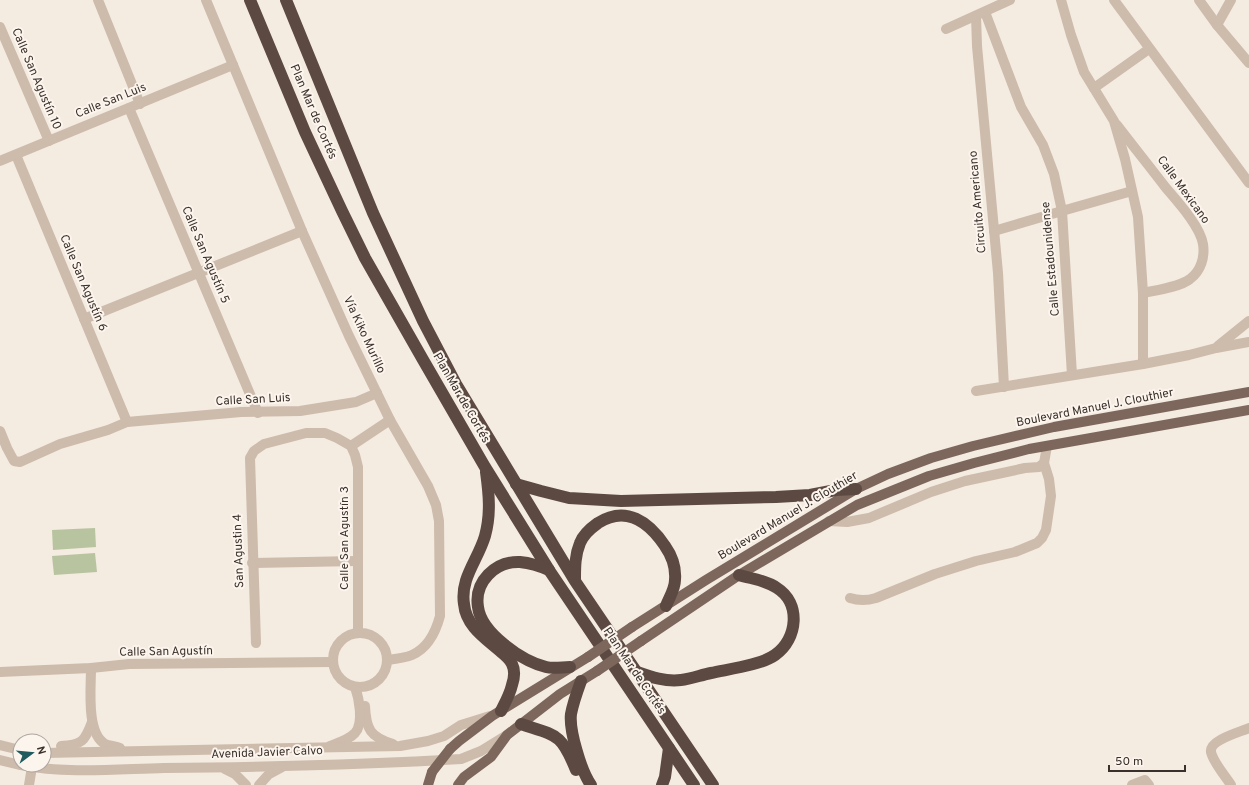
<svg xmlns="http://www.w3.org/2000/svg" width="1249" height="785" font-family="Overpass,sans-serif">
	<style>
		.green { fill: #b8c4a0 }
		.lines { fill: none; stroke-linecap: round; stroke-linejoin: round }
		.minor { stroke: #cdbbac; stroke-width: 10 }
		.major { stroke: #7d675c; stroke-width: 10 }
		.highway { stroke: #5c4a42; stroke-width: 12 }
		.major-bridge { stroke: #7d675c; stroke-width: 10 }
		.labels { text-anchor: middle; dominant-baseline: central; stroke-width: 4; stroke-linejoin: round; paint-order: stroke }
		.street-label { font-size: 12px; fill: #3b302b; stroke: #fbf5ee }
	</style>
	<rect width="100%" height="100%" fill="#f4ebe1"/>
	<g class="green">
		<path d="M95,528L96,547L53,550L52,530Z"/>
		<path d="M95,553L97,572L54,575L52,556Z"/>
	</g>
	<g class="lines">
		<g class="minor">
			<path d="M98,0L140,104"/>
			<path d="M206,0L302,231L349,336L390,420L428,486L436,505L439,521L440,616C436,631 428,648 412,655C405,658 395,659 387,660"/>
			<path d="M1061,0L1071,35L1084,72L1114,121L1125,159L1138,217L1143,293V364"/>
			<path d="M1114,0L1249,183"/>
			<path d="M1199,0L1217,25L1249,63"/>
			<path d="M985,12L1021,107L1043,145L1054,174L1062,211L1072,375"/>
			<path d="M976,16L977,46L998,273L1004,387"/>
			<path d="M1217,25L1231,0"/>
			<path d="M0,27L49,141"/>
			<path d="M946,29L1010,0"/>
			<path d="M1094,88L1149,49"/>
			<path d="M129,108L258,413"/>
			<path d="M1117,125C1133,146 1150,167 1166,188C1177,201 1200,226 1203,244C1205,257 1201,271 1190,279C1180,287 1157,290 1143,293"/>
			<path d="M16,155L127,422"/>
			<path d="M0,161L233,65"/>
			<path d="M994,231L1062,211L1132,191"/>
			<path d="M84,319L302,231"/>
			<path d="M1218,346L1249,321"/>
			<path d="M976,391L1143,364L1189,355L1216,348L1249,342"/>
			<path d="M0,431L7,448L14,461L20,462L60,444L108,430L127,422L241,412L300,411L356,402L377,393"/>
			<path d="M351,446L390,420"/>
			<path d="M829,521L847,522L869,518L931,492L965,481L1025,468L1039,467L1044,463L1047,446"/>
			<path d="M252,563L357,561"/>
			<path d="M850,598C859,601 866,601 876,598L935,574L976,561L1015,552L1037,543L1042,538L1046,530L1051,496L1049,479L1044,463"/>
			<circle cx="360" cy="660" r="27"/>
			<path d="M256,643L250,458L254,451L264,444L306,433H325L337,438L351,446L355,455L358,467V632"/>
			<path d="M91,668C91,688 86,733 105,744C109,746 116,746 120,748"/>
			<path d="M0,672L91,668L129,664L332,662"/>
			<path d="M365,706C366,729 370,737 393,744"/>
			<path d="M0,745L20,750"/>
			<path d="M61,746C82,745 85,741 92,722"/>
			<path d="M330,746C338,743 350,739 355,733C364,723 359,698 355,687"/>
			<path d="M44,753L400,746L428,741L444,736L461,725L490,716"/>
			<path d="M0,760L20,765"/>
			<path d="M21,765C67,774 118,769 164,768C263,767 362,765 461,759L481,751L507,735"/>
			<path d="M225,769L235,774L246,785"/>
			<path d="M29,785L32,767"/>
			<path d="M259,785L269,774L282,767"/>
			<path d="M1132,785L1145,780L1149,785"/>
			<path d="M1231,785C1226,777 1213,762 1211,752C1209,740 1240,732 1249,728"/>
		</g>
		<g class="major">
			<path d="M632,627L706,580L856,489L888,474L931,458L973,446L1054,427L1249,392"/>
			<path d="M641,641L739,575L857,505L929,476L974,463L1029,449L1249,410"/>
			<path d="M450,749L459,741L492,716L588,657"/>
			<path d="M428,785L432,772"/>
			<path d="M458,785L464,777L491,757L507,735L560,694L597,671"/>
		</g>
		<g class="highway">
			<path d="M250,0L305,132L342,211L365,258L422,358L485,467L549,570L694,785"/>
			<path d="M286,0L373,213L423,321L456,384L575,581L713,785"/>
			<path d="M486,472C489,494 491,514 485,536C478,560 460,578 464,604C466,626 485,638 500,651C505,655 510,659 512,664C515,670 514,679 512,685C510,694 505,703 501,711"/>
			<path d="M516,484L541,491L569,498L621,501L776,497L810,495L836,490L856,489"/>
			<path d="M549,570C540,566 530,563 520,562C495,561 474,582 478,607C481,633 522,661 546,667C553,669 563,667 570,667"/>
			<path d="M575,579C575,567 575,555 580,543C583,535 591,528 598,523C626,505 649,522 665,546C672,556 676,568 675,580C675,589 669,598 666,606"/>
			<path d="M637,672C651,677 666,682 681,680C691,679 701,675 711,673C729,669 761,665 775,655C798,639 801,603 777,588C766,580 752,579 739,575"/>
			<path d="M581,681C577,692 573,703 571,714C569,730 581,771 591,785"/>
			<path d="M521,724C557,736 561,733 576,770"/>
			<path d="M662,785L665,777L669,748"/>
		</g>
		<g class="major-bridge">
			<path d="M588,657L632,627"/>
			<path d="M597,671L641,641"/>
			<path d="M432,772L450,749"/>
		</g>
	</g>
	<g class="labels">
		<g class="street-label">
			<text transform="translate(36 79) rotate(67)">Calle San Agustín 10</text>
			<text transform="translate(111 101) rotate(-22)">Calle San Luis</text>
			<text transform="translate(313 112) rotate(67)">Plan Mar de Cortés</text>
			<text transform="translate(1183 190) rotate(54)">Calle Mexicano</text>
			<text transform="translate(978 202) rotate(-95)">Circuito Americano</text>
			<text transform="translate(205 255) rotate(67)">Calle San Agustín 5</text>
			<text transform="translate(1051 259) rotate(-95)">Calle Estadounidense</text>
			<text transform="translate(83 283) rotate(67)">Calle San Agustín 6</text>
			<text transform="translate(364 335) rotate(65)">Vía Kiko Murillo</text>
			<text transform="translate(461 398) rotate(60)">Plan Mar de Cortés</text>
			<text transform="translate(253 400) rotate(-3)">Calle San Luis</text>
			<text transform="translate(1095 408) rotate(-11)">Boulevard Manuel J. Clouthier</text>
			<text transform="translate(788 516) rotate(-31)">Boulevard Manuel J. Clouthier</text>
			<text transform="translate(345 538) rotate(-90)">Calle San Agustín 3</text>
			<text transform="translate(239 551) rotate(-92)">San Agustin 4</text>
			<text transform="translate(166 652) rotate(-1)">Calle San Agustín</text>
			<text transform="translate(634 671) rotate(56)">Plan Mar de Cortés</text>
			<text transform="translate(267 753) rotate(-2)">Avenida Javier Calvo</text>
		</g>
	</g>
	<g transform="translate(32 753) rotate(74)"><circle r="19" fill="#fbf5ee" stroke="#aea6a0"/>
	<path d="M0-3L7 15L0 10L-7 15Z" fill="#1f5a5e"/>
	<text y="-6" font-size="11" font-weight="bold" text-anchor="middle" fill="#3b302b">N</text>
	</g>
	<path d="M1109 765v6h76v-6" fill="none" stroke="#3b302b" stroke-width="2"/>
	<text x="1115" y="765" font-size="12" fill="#3b302b" stroke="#fbf5ee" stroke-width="3" paint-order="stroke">50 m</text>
</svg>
